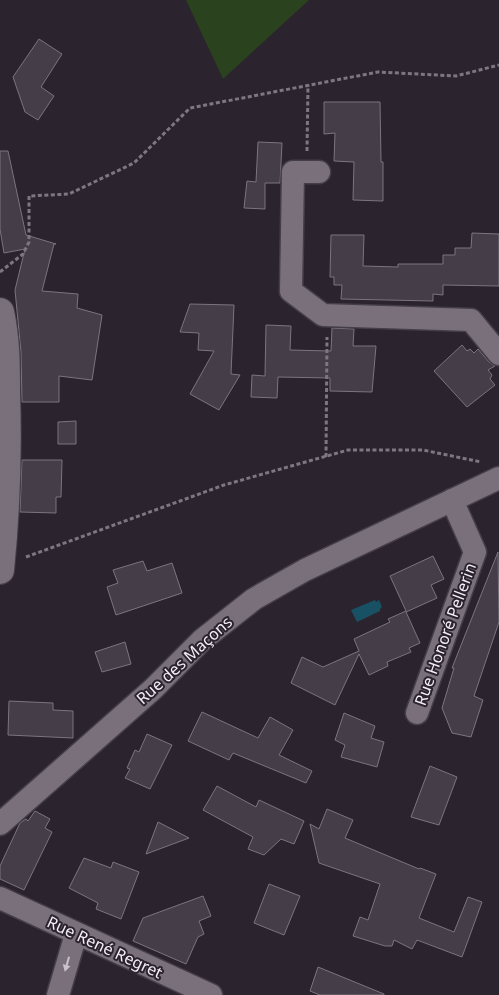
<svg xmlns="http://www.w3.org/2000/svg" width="499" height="995" font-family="'Noto Sans',sans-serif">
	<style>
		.green { fill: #2a421d }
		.water { fill: #185163 }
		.building { fill: #453d48; stroke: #7d7481 }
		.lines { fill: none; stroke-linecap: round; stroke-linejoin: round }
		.street-casing { stroke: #443e47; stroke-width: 25 }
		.secondary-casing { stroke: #443e47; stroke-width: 30 }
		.path { stroke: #7e7780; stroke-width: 3; stroke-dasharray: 4 2.5; stroke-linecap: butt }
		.street { stroke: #79707c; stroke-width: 22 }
		.secondary { stroke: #79707c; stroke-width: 28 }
		.oneway { fill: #c8c2cb }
		.labels { text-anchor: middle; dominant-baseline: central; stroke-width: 4; stroke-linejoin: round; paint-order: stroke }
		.street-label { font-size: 16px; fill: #f3eef5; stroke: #2b232e }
	</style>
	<rect width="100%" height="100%" fill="#2b232e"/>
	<path class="green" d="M186,0H309L223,79Z"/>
	<path class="water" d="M375,600L376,602L379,600L382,607L380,609V611L357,622L351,610Z"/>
	<g class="building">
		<path d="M39,39L62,54L41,87L54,96L38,120L25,112L13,77Z"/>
		<path d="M324,102H380L381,162H383V201L353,200L354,162L334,161L335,133L324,134Z"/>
		<path d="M258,142L282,143L280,183H265V209L244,208L247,181L256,182Z"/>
		<path d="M0,151H8L26,235L56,244H54L42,291L78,294L77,308L102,315L92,380L59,376V402H22L21,352L15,290L25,249L4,253L0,229Z"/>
		<path d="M472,233L499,234V286L443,285V295L433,294V301L341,299L342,285H334V277H330L331,235H364L363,266L398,267V264H443V255H455V248H471Z"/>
		<path d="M190,304L234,305L231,374L240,375L219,410L190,394L214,351L198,350L199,333L180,332Z"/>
		<path d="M266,325L291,326L290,350L331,351L332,328L354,329L353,346H376L372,392L330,391V378L278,377L277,398L251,397L252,375L265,376Z"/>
		<path d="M462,345L467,351L470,349L474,353L478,349L489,362L495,366L488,370L492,375L490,379L495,385L467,407L434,371Z"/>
		<path d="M76,421V444H58V422Z"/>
		<path d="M22,460H62L61,497H56V513L20,512Z"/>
		<path d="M498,552L499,622L474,696L483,700L471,737L452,733L442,708L454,668H452Z"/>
		<path d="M433,556L444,579L431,585L437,598L406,612L420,643L409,648L411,652L387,662L388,666L369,675L359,654L335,705L291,683L302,657L323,667L359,651L354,639L390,622L388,619L406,611L390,576Z"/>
		<path d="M143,561L147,571L172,563L182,593L116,615L107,587L118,583L113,570Z"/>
		<path d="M125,642L131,664L102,672L95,652Z"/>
		<path d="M9,701L53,703V710L73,711V738L8,735Z"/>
		<path d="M202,712L258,738L270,717L293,730L279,755L312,771L306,783L233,753L229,760L188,741Z"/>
		<path d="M344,713L375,726L371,738L384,742L377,767L341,757L345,745L335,740Z"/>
		<path d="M147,734L172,745L150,789L125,778L130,769L127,768L135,750L139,752Z"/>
		<path d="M430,766L457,777L439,825L411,817Z"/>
		<path d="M217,786L256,807L259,800L304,821L294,844L281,839L264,855L248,849L253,837L203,810Z"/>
		<path d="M327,809L353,820L345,838L419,869L420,868L436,874L419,918L454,932L468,897L482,902L462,957L417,940L412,949L394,940L392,946H385L353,936L360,917L368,920L380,884L319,863L310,824L319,829Z"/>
		<path d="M35,811L50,819L45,828L52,832L24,890L0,879V866L20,823L26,819L28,821Z"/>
		<path d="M158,822L189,838L146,854Z"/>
		<path d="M84,858L111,868L113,862L139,872L121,919L96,909L98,903L69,888Z"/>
		<path d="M269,884L300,896L284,935L254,923Z"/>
		<path d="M203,896L211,916L199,921L204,934L198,937L186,964L133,941L143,918Z"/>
		<path d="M318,967L384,994V995H320L310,991Z"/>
	</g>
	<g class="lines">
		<defs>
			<g id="street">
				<path d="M319,172H293L291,291L323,315L471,320L499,354"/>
				<path d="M417,713L475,552L452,500"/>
				<path d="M0,824L153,689L202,640L254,599L305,570L499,478"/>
				<path d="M0,898L211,995"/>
				<path d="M58,995L76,934"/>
			</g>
			<path id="secondary" d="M0,312C6,339 6,366 6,393C8,451 6,511 0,570"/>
		</defs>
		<use href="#street" class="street-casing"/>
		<use href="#secondary" class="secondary-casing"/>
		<g class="path">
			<path d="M307,151L308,85"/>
			<path d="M0,272L23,254L29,242V196L69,194L134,163L190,108L378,72L456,76L499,65"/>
			<path d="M326,457L327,337"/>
			<path d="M26,557L224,485L348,450H423L481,462"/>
		</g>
		<use href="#street" class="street"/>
		<use href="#secondary" class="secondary"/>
	</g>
	<defs><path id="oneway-solid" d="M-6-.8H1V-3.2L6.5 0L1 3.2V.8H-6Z" transform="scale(1.25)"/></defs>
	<use class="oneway" href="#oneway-solid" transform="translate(67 964) rotate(106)"/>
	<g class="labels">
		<g class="street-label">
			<text transform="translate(445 634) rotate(-70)">Rue Honoré Pellerin</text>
			<text transform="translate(184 660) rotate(-42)">Rue des Maçons</text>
			<text transform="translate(105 947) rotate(25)">Rue René Regret</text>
		</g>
	</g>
</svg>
